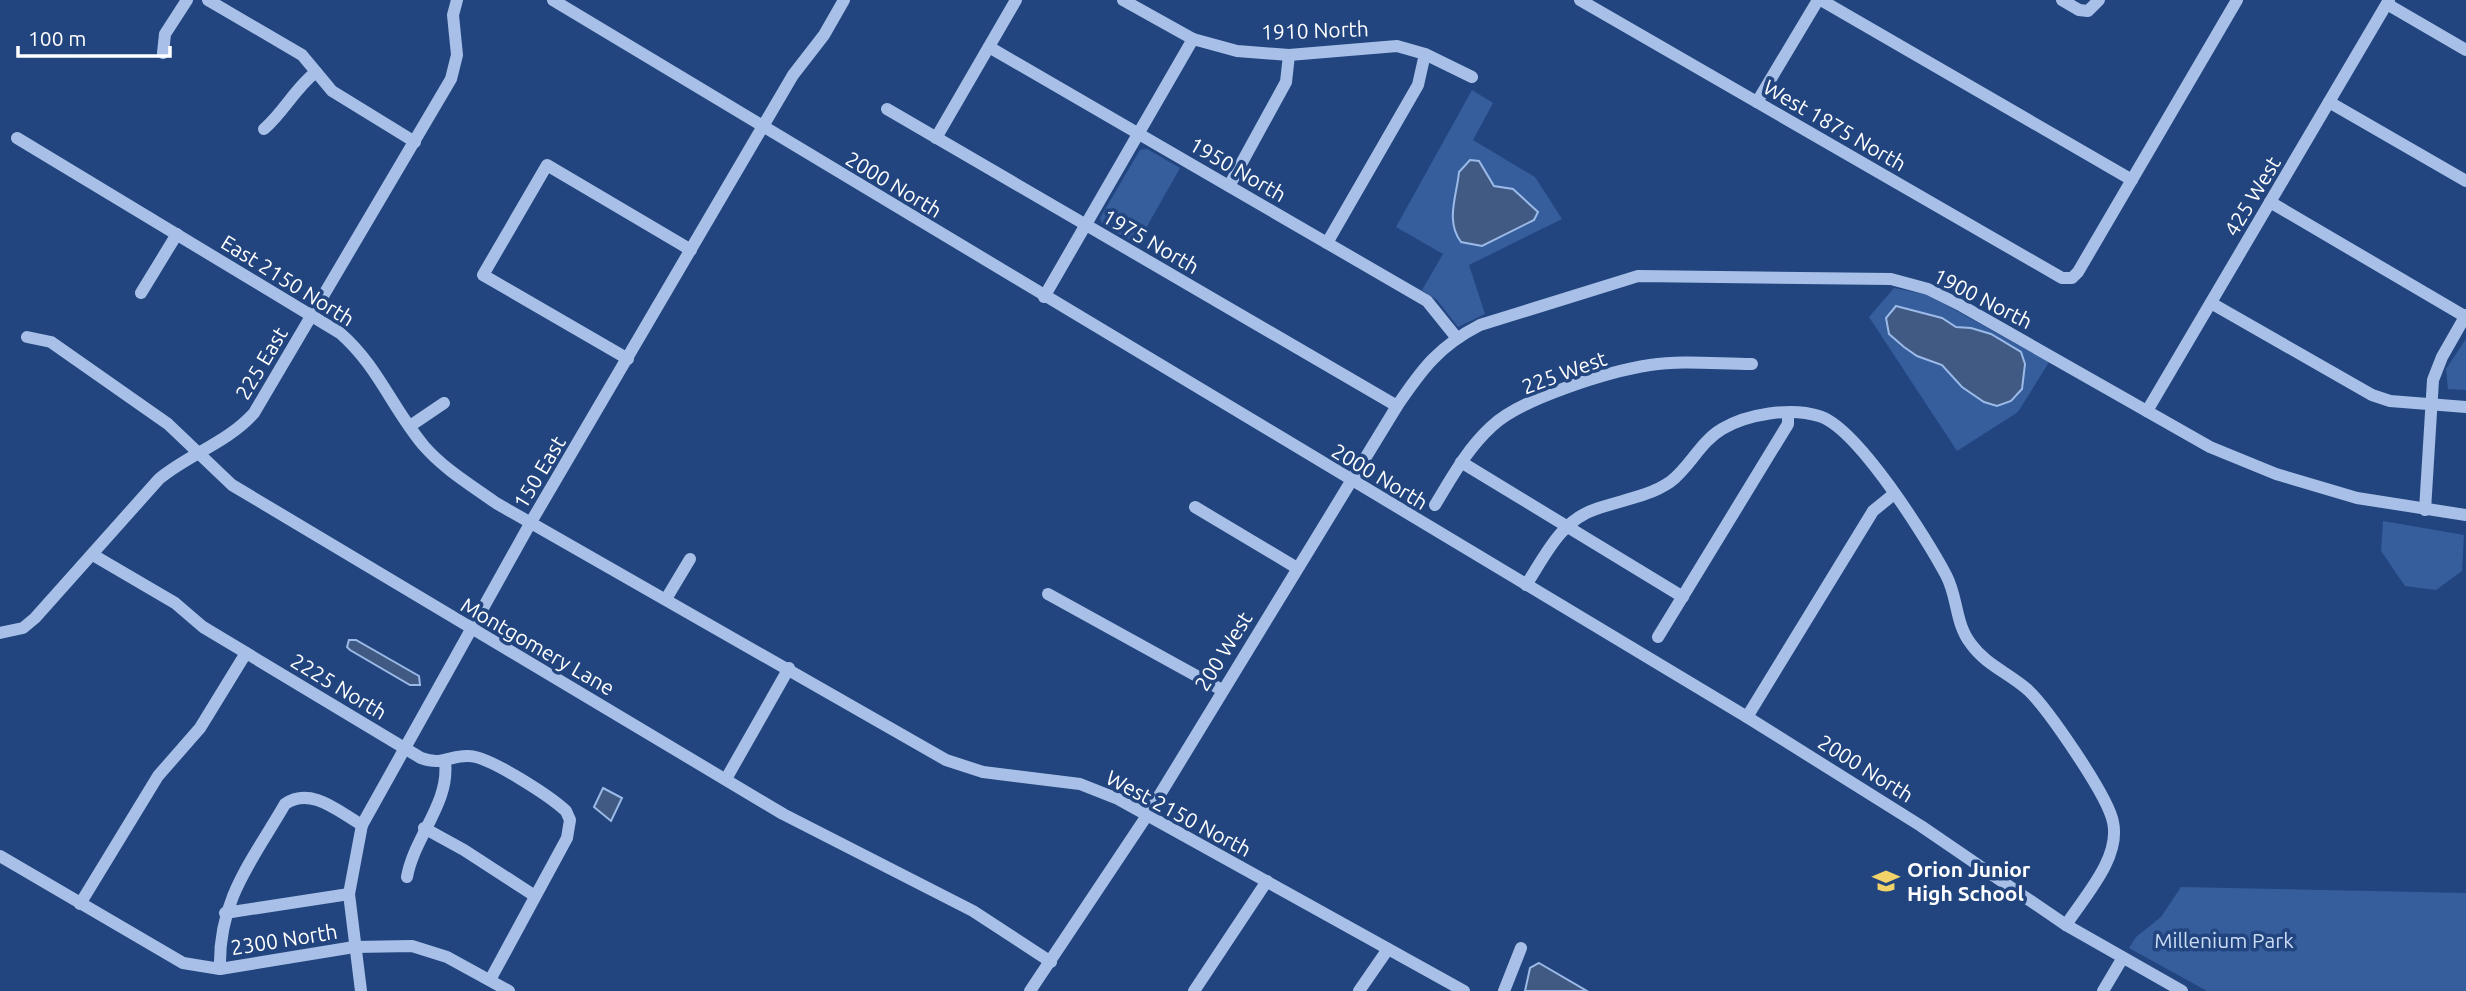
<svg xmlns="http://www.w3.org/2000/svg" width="2466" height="991" font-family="Ubuntu,sans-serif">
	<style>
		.green { fill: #365e9d }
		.water { fill: #405a84; stroke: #9bbae8; stroke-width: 2 }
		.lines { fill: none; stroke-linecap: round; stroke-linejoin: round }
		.minor { stroke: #a8c0e7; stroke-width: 12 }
		.labels { text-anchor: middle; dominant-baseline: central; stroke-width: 7; stroke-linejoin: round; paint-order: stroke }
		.street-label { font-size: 21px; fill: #fff; stroke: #22457f }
		.poi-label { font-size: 21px; font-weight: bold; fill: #fff; stroke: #22457f; text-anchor: start }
		.park-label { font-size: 21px; fill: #cbdcf5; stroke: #22457f }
	</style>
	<rect width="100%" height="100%" fill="#22457f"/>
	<g class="green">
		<path d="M1472,90L1493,103L1473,140L1535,177L1562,219L1469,265L1485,314L1458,327L1437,300L1422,290L1443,254L1396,227Z"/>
		<path d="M1147,149L1180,168L1137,244L1102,224L1100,218L1140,150Z"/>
		<path d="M1894,288L1928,295L2049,362L2018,412L1957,451L1869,317Z"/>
		<path d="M2466,339V390L2448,389L2446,369Z"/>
		<path d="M2383,521L2464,535L2462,571L2436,590L2405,586L2381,551Z"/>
		<path d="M2181,887L2466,893V991H2207L2129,948L2136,937L2161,917Z"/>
	</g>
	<g class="water">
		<path d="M1470,160L1479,161L1494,186L1513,189L1538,212L1534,220L1482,246L1461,242C1445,221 1457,195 1459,172Z"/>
		<path d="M1896,306L1942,318L1956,327L1971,328L1991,334L2021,352L2025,364L2022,389L2011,401L1997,406L1984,402L1962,387L1942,365L1917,356L1904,347L1889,334L1886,318Z"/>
		<path d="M349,640H356L419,676L420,685H410L350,650L347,647Z"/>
		<path d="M603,788L622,798L611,821L594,807Z"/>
		<path d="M1539,963L1587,991H1525L1530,968Z"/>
	</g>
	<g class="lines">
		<g class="minor">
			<path d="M208,0L302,55L332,91L415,142"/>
			<path d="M553,0L1747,717L1921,826L2066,925L2182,991"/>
			<path d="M1123,0L1193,39L1237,51L1289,55L1397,46L1425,54L1472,77"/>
			<path d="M1580,0L2062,278H2072L2078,272L2237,0"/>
			<path d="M1821,0L2132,180"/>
			<path d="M2062,0L2079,10L2088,11L2099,0"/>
			<path d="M2387,4L2466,50"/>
			<path d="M989,47L1427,301L1456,337"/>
			<path d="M163,53L165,34L187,0"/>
			<path d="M1757,102L1818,0"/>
			<path d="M2329,102L2466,181"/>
			<path d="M887,109L1397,406"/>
			<path d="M264,129C284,112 295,88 316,72"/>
			<path d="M17,138L340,333C378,366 392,408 424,446C444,469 471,485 496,503L946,760L983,772L1080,784L1118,799L1464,991"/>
			<path d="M936,138L1016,0"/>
			<path d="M1229,186L1286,82L1289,55"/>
			<path d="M2270,202L2466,317"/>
			<path d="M1327,243L1418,85L1425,54"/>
			<path d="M141,293L177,234"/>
			<path d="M1044,297L1193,39"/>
			<path d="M2211,303L2372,395L2390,401L2466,407"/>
			<path d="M27,337L51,342L168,424L232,485L783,814L973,911L1051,962"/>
			<path d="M628,359L483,275L547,165L691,250"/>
			<path d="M2147,411L2389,0"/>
			<path d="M410,426L444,403"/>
			<path d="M1461,462L1683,597"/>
			<path d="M1435,505C1452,477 1467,449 1491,427C1519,399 1610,371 1650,365C1682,360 1719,364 1752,364"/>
			<path d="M1195,507L1297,568"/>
			<path d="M2425,510L2433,380L2442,357L2466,315"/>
			<path d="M93,555L175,603L203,627L421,758C444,766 449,755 469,756C489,756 551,797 566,811L570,820L567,838L490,980"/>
			<path d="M1526,585C1545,556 1561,520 1596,509C1621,500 1648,497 1670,482C1690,467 1700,442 1722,429C1747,414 1791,407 1819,416C1857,427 1927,539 1946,575C1958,597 1955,624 1971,644C1986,665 2009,673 2028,690C2048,709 2108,796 2113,822C2121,858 2084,897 2066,925"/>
			<path d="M1048,594L1222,690"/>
			<path d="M666,599L690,559"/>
			<path d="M0,633L23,628L35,618L159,479C189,454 227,443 254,413L451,79L457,55L453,15L457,0"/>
			<path d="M1658,637L1788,424V414"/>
			<path d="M1747,717L1873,511L1894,494"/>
			<path d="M726,779L789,668"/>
			<path d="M424,828L464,850L535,896"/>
			<path d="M0,856L183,963L220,969L354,947L412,946L447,957L509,991"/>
			<path d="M407,877C414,837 450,803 445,762"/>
			<path d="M80,904L158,776L200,728L246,653"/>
			<path d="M225,913L349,894"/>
			<path d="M220,969C218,900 252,861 285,804C311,786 339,812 362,825"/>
			<path d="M361,991L349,894L362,825L531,522L793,75L824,35L844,0"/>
			<path d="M1030,991L1148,814L1397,406C1422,369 1439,346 1480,325L1638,276L1891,279L1928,289L1962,306L2210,447L2276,474L2357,498L2466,515"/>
			<path d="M1194,991L1267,881"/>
			<path d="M1359,991L1388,949"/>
			<path d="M1504,991L1521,948"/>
			<path d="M2103,991L2122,959"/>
		</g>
	</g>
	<defs>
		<symbol id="school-bare" viewBox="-9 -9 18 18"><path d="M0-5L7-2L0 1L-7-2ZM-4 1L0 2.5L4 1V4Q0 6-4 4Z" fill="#f2d36a" stroke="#22457f" stroke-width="2.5" paint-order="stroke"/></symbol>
	</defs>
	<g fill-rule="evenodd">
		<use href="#school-bare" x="1867" y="862" width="38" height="38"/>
	</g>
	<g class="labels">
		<g class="street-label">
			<text transform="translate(1315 30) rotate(-2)">1910 North</text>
			<text transform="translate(1835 125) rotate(30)">West 1875 North</text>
			<text transform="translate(1238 169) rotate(30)">1950 North</text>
			<text transform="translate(894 184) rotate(31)">2000 North</text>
			<text transform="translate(2252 196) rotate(-59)">425 West</text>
			<text transform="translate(1151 241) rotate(30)">1975 North</text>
			<text transform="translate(288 280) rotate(32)">East 2150 North</text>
			<text transform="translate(1983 298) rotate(27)">1900 North</text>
			<text transform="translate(261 363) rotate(-59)">225 East</text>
			<text transform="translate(1564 372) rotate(-20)">225 West</text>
			<text transform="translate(539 472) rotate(-59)">150 East</text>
			<text transform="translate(1380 476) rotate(31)">2000 North</text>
			<text transform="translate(538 646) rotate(30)">Montgomery Lane</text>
			<text transform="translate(1223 651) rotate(-58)">200 West</text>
			<text transform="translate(339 686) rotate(31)">2225 North</text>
			<text transform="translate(1866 768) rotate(32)">2000 North</text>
			<text transform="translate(1179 813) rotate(28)">West 2150 North</text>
			<text transform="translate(284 939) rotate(-9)">2300 North</text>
		</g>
		<g class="poi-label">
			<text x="1907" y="869">Orion Junior<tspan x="1907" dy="24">High School</tspan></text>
		</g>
		<g class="park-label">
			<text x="2224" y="940">Millenium Park</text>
		</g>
	</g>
	<path d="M18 46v10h152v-10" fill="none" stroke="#ffffff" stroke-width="3.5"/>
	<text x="28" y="46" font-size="21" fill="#ffffff" stroke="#22457f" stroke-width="5" paint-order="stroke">100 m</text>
</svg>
